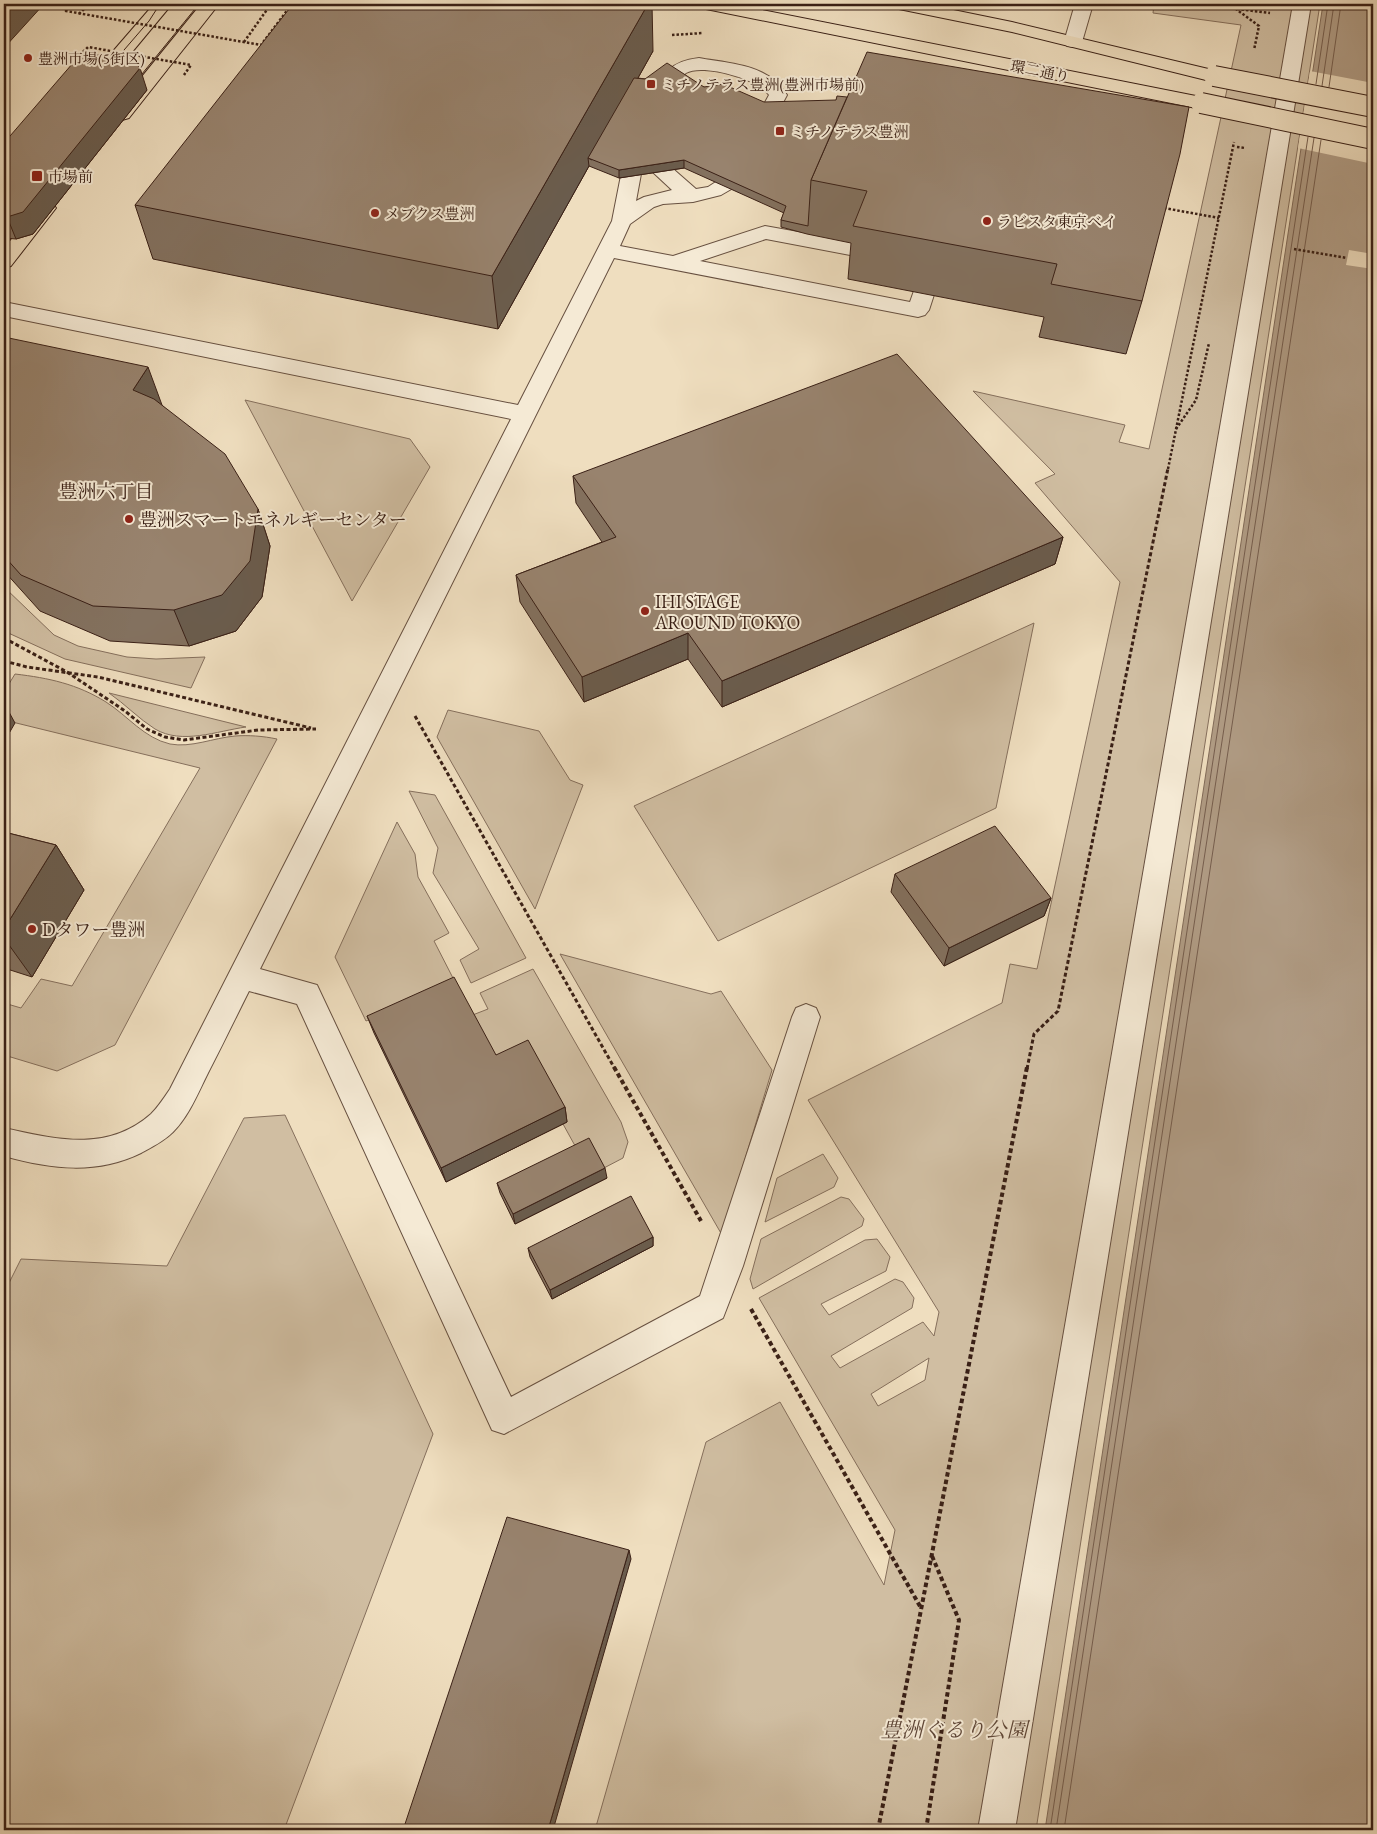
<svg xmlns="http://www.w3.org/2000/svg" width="1377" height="1834" font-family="'EB Garamond','Noto Serif JP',serif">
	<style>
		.green { fill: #d0bea2; stroke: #856f5c; fill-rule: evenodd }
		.water { fill: #b19d86; stroke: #816b59 }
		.pier { fill: #efdebf }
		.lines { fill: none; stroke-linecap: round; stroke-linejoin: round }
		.shore { stroke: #765e4e; stroke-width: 1 }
		.minor-casing { stroke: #675040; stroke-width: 2 }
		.major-casing { stroke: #3a2016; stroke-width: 2 }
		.path-far2 { stroke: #3a2016; stroke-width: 2.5; stroke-dasharray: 2.5 2; stroke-linecap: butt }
		.path-far1 { stroke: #3a2016; stroke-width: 3; stroke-dasharray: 4 2.5; stroke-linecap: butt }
		.path { stroke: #3a2016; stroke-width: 4; stroke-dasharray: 4.5 3; stroke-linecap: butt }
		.minor { fill: #f5ead5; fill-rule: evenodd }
		.major { fill: #efdebf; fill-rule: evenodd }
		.tram { stroke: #3a2016; stroke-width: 1 }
		.major-bridge-casing { stroke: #3a2016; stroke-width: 22; stroke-linecap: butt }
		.path-bridge { stroke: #3a2016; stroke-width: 2.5; stroke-dasharray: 2.5 2; stroke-linecap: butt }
		.major-bridge { stroke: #efdebf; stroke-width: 20 }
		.wall { fill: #83715f; stroke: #3a2016 }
		.shaded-wall { fill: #6a5c4d; stroke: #3a2016 }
		.building { fill: #98836e; stroke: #3a2016 }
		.poi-dot { fill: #8f2418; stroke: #f5ead5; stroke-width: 2 }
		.labels { text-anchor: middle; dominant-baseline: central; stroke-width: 4; stroke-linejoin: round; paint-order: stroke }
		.far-poi-label { font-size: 15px; fill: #3a2016; stroke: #f5ead5; text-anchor: start }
		.far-street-label { font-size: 15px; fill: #3a2016; stroke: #f5ead5 }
		.poi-label { font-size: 18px; fill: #3a2016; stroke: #f5ead5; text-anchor: start }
		.neighbourhood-label { font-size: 19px; fill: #3a2016; stroke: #f5ead5 }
		.near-park-label { font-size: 21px; font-style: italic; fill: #604839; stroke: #f5ead5 }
	</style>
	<rect width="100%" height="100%" fill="#efdebf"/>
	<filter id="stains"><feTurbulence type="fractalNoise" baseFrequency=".004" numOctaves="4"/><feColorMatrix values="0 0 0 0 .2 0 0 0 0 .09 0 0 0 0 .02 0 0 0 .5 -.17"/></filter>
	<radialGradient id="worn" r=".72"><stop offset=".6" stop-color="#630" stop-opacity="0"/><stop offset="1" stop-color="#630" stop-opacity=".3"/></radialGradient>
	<g class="green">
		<path d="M1154,4H1320L1036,1830H595L706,1442L780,1402L884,1585L895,1530L759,1298L865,1240L877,1239L890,1257L886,1271L821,1304L829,1315L895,1279L903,1282L914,1298L912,1308L831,1356L840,1368L923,1322L934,1336L939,1312L808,1100L1002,1003L1010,964L1037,969L1120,582L1035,483L1055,474L973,391L1125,425L1119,442L1149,449L1241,25L1153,13ZM929,1358L925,1380L878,1406L871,1394Z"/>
		<path d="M245,400L410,439L430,467L352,601Z"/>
		<path d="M4,587L54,635L78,646L127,657L156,659L205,657L191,688L65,659L4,631Z"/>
		<path d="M1034,623L996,808L718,941L634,806Z"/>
		<path d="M15,674C49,678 77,684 106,702C128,716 144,738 170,744C191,748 213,738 235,736C248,735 263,736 277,739L115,1045L57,1071L4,1055V1003L21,1008L41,979L72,986L200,768L4,720V692Z"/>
		<path d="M109,693L246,727C217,731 182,745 155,729C139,719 125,704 109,693Z"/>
		<path d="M448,710L539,731L570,780L583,785L535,909L437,737Z"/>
		<path d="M409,791L435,795L526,958L471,983L460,960L479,949L433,873L438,848Z"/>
		<path d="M397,822L415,854L418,877L449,933L434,941L454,980L366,1021L335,957Z"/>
		<path d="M560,954L711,994L721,991L772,1070L722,1235Z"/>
		<path d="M533,969L621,1122L628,1142L623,1158L602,1169L579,1153L563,1124L499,1071L470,1016L488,1009L480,993Z"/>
		<path d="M285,1115L433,1434L284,1830H4V1293L21,1259L167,1266L244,1118Z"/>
		<path d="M823,1154L838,1178L834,1187L765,1222L777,1178Z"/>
		<path d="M841,1197L849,1199L864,1219L862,1226L753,1289L750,1279L761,1239Z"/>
	</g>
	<path class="water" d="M1323,4H1373V1830H1045Z"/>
	<g class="pier">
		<path d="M1310,71L1373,83V164L1298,148Z"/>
		<path d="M1349,250L1373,254V269L1346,265Z"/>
	</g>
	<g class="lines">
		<g class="shore">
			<path d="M1316,84L1328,4"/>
			<path d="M1322,86L1334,4"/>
			<path d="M1329,87L1341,4"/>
			<path d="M1050,1830L1308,137"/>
			<path d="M1056,1830L1314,138"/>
			<path d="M1064,1830L1321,140"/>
		</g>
		<defs>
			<g id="minor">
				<path d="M1075,4H1093L1082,42L1079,46L1073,47L1067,46L1064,42Z"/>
				<path d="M1293,4H1311L1015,1830H978Z"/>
				<path d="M699,58C732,64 768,64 787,95L740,184L721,195L693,202L663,204L654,207L630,224L620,246L673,256L765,226L887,248L894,250L897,255L894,260L887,262L766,239L700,261L910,302L922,268L917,263L920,258L927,256L941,259L944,264L929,310L925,315L918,317L614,258L260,969L317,985L511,1397L700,1296L792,1017L796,1008L806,1004L816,1008L820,1017L743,1266L723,1318L504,1434L492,1430L297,1004L249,991C235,1019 222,1046 208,1073C198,1093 189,1116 173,1132C164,1141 152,1147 141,1153C96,1175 51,1169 4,1156V1128C55,1139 107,1153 151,1114C158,1107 164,1098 170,1089L511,419L4,316V302L518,405L612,221L625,155L634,137L641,135L648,137L651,141L648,147L696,189L708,187L725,176L769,95C759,79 702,63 686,73C675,81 673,95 666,106L659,108L652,106L650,102C660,76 669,61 699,58ZM643,163L672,190L644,197L636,201Z"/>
			</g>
			<g id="major">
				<path d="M154,4H172L103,87L96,89L89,87L87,83L89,79Z"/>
				<path d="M201,4H219L129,118L122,120L115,118L112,114L115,110Z"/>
				<path d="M697,4H732L1201,97L1208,99L1210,103L1208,107L1201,109L706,9L700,8Z"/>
				<path d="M890,4H924L1012,22L1221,72L1223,76L1221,80L1214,82L1012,32L899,9L893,8Z"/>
				<path d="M46,202L53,204L56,208L11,266L4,268V248L39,204Z"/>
			</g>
		</defs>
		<use href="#minor" class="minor-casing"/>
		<use href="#major" class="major-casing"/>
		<g class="path-far2">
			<path d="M1238,4L1236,9L1259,26L1254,50"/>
			<path d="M1237,9L1270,13"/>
			<path d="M79,14L89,4"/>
			<path d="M672,35L703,33"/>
			<path d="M244,42L271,4"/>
			<path d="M1237,147L1245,148"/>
			<path d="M1164,208L1219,218"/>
			<path d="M1294,249L1347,258"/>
			<path d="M1176,429L1196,400L1209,343"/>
			<path d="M1168,469L1234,142"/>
		</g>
		<g class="path-far1">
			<path d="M4,638L67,672L125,711L147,729L165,737L184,740L258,730L316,729"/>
			<path d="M4,661L27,667L98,677L311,728"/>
			<path d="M415,716L615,1069"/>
			<path d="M1027,1069L1034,1034L1058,1011L1168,468"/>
		</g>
		<g class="path">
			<path d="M614,1067L701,1221"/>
			<path d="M751,1309L921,1608"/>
			<path d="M878,1830L1027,1067"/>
			<path d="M926,1830L959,1620L932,1556"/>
		</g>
		<use href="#minor" class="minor"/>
		<use href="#major" class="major"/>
		<g class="tram">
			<path d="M112,64L149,21L160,4"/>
			<path d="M133,85L199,4"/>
			<path d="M4,248L20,228"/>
		</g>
		<defs>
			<g id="major-bridge">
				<path d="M1214,76L1373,107"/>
				<path d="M1201,103L1373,139"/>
			</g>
		</defs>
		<use href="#major-bridge" class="major-bridge-casing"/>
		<g class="path-bridge">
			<path d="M73,4L66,11L261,45L292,4"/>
			<path d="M83,52L88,47L191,65L184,75"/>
		</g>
		<use href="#major-bridge" class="major-bridge"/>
	</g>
	<g class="wall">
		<path d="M653,51L638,78L704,87L1142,301L1126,354L1039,337L1044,317L848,279L851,243L807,234L781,227V220L784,213L684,168L619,178L589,166L498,329L153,259L135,205Z"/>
		<path d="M147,90L33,234L16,239L4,238V143Z"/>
		<path d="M4,337L162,405L258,509L270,546L262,597L236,631L189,646L110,641L40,611L4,571Z"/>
		<path d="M573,476L1063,537L1055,564L722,707L688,659L584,702L520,602L516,575L602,542L576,503Z"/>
		<path d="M4,832L56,845L84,890L32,977L4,968Z"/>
		<path d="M895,874L1051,898L1044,916L944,966L891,892Z"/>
		<path d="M367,1016L496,1055L565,1107L567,1122L446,1182L374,1033Z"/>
		<path d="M607,1178L515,1224L500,1193L497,1183Z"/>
		<path d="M653,1237V1246L552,1299L530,1257L528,1248Z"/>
	</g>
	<g class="shaded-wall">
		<path d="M7,4H44L4,48V7Z"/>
		<path d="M648,4H652L653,51L592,160L588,158L589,166L498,329L492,276Z"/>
		<path d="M140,68L147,90L33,234L16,239L7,217Z"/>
		<path d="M684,160V168L619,178V170Z"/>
		<path d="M148,367L162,405L148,428L133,390Z"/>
		<path d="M258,509L270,546L262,597L236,631L189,646L174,610Z"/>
		<path d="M1063,537L1055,564L722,707V681Z"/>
		<path d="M688,633V659L584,702L582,677Z"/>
		<path d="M4,703L15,723L4,742Z"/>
		<path d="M56,845L84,890L32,977L4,938V929Z"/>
		<path d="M1051,898L1044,916L944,966L949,948Z"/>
		<path d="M565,1107L567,1122L446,1182L441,1168Z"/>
		<path d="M605,1168L607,1178L515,1224L513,1214Z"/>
		<path d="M653,1237V1246L552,1299L550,1290Z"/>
		<path d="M629,1550L631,1559L553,1830H548Z"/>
	</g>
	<g class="building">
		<path d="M293,4H648L492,276L135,205Z"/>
		<path d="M867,52L1189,107L1180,154L1142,301L1051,284L1057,264L853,226L867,191L811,180Z"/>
		<path d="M117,54L133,60L140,68L23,212L7,217L4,216V143L79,56Z"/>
		<path d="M667,63L704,87L723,84L764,102L836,100L837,96L847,97L811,180L808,226L781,220L786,206L684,160L619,170L588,158L634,78L645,79Z"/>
		<path d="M4,337L148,367L133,390L154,399L225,454L258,509L250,561L222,595L174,610L93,606L21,575L4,556Z"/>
		<path d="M897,354L1063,537L722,681L688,633L582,677L516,575L616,537L573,476Z"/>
		<path d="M995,826L1051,898L949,948L895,874Z"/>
		<path d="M4,832L56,845L4,929Z"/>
		<path d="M454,977L496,1055L528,1040L565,1107L441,1168L367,1016Z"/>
		<path d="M589,1138L605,1168L513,1214L497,1183Z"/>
		<path d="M631,1196L653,1237L550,1290L528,1248Z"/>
		<path d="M507,1517L629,1550L548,1830H403Z"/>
	</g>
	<g class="poi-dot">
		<circle cx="28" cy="58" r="5"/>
		<rect x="646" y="79" width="10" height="10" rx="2.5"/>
		<rect x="775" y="126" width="10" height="10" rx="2.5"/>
		<rect x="31" y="170" width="12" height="12" rx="2.5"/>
		<circle cx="375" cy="213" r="5"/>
		<circle cx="987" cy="221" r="5"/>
		<circle cx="129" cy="519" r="5"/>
		<circle cx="645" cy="611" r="5"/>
		<circle cx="32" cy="929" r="5"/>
	</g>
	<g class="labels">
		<g class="far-poi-label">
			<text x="38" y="58">豊洲市場(5街区)</text>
			<text x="661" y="84">ミチノテラス豊洲(豊洲市場前)</text>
			<text x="790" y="131">ミチノテラス豊洲</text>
			<text x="48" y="176">市場前</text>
			<text x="385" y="213">メブクス豊洲</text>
			<text x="997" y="221">ラビスタ東京ベイ</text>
		</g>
		<g class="far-street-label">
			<text transform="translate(1040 71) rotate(11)">環二通り</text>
		</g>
		<g class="poi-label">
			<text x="139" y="519">豊洲スマートエネルギーセンター</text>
			<text x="655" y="601">IHI STAGE<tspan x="655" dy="21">AROUND TOKYO</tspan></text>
			<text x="42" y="929">Dタワー豊洲</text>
		</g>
		<g class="neighbourhood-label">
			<text x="106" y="491">豊洲六丁目</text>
		</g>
		<g class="near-park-label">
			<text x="954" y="1729">豊洲ぐるり公園</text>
		</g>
	</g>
	<rect width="1377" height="1834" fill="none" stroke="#efdebf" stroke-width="20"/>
	<rect x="5" y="5" width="1367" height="1824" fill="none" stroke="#3a2016" stroke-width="2.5"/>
	<rect x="10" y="10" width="1357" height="1814" fill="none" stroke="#3a2016"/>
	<rect width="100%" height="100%" filter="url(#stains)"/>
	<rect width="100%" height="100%" fill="url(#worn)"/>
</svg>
